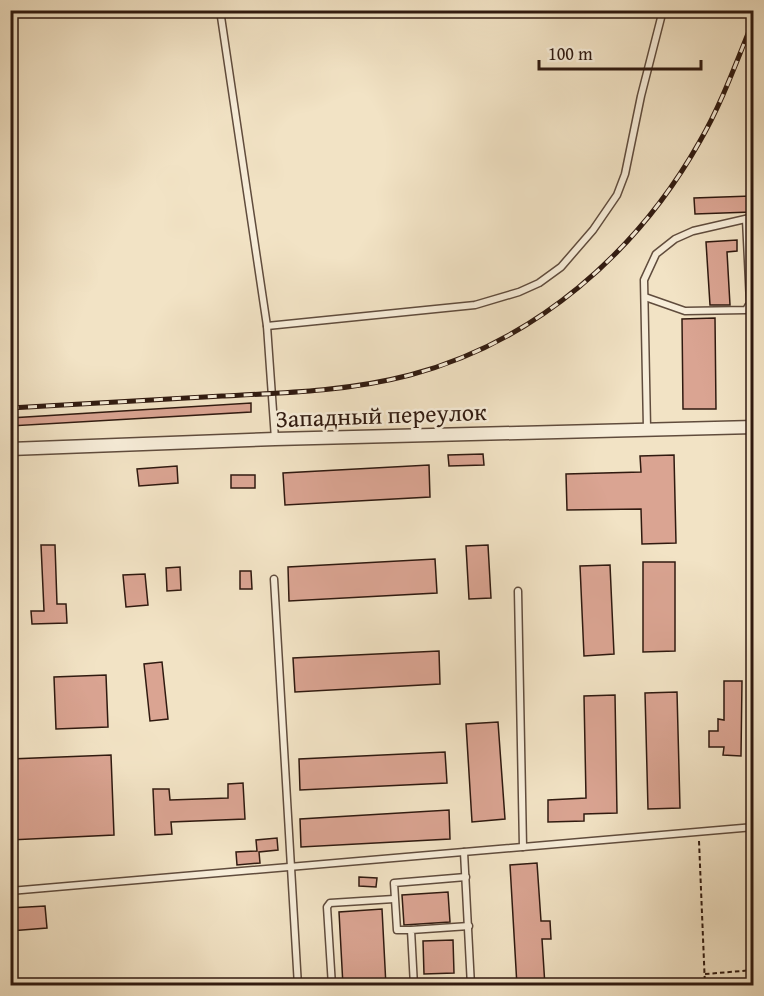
<svg xmlns="http://www.w3.org/2000/svg" width="764" height="996" font-family="'Gentium Book Plus',serif">
	<style>
		.building { fill: #daa492; stroke: #301a10; stroke-width: 1.5 }
		.lines { fill: none; stroke-linecap: round; stroke-linejoin: round }
		.service-casing { stroke: #604c3d; stroke-width: 9 }
		.minor-casing { stroke: #604c3d; stroke-width: 15 }
		.path { stroke: #301a10; stroke-width: 2; stroke-dasharray: 4.5 3; stroke-linecap: butt }
		.service { stroke: #f7edd9; stroke-width: 6 }
		.minor { stroke: #f7edd9; stroke-width: 12 }
		.rail-casing { stroke: #301a10; stroke-width: 5 }
		.rail { stroke: #f7edd9; stroke-width: 3; stroke-dasharray: 9; stroke-linecap: butt }
		.labels { text-anchor: middle; dominant-baseline: central; stroke-width: 5; stroke-linejoin: round; paint-order: stroke }
		.street-label { font-size: 24px; fill: #301a10; stroke: #f7edd9 }
	</style>
	<rect width="100%" height="100%" fill="#f2e3c5"/>
	<filter id="stains"><feTurbulence type="fractalNoise" baseFrequency=".00333" numOctaves="4"/><feColorMatrix values="0 0 0 0 .2 0 0 0 0 .09 0 0 0 0 .02 0 0 0 .5 -.17"/></filter>
	<radialGradient id="worn" r=".72"><stop offset=".6" stop-color="#630" stop-opacity="0"/><stop offset="1" stop-color="#630" stop-opacity=".3"/></radialGradient>
	<g class="building">
		<path d="M751,196V212L695,214L694,198Z"/>
		<path d="M737,240V251L727,252L730,305H710L706,242Z"/>
		<path d="M715,318L716,409H683L682,319Z"/>
		<path d="M251,403V412L10,426V418Z"/>
		<path d="M483,454L484,465L449,466L448,455Z"/>
		<path d="M674,455L676,543L642,544L641,509L567,510L566,474L641,472L640,456Z"/>
		<path d="M429,465L430,497L285,505L283,473Z"/>
		<path d="M177,466L178,483L139,486L137,469Z"/>
		<rect x="231" y="475" width="24" height="13"/>
		<path d="M41,545H55L57,604H66L67,623L32,624L31,611H44Z"/>
		<path d="M488,545L491,598L469,599L466,546Z"/>
		<path d="M435,559L437,593L289,601L288,567Z"/>
		<path d="M643,562H675V651L643,652Z"/>
		<path d="M610,565L614,654L584,656L580,566Z"/>
		<path d="M180,567L181,590L167,591L166,568Z"/>
		<path d="M240,571H251L252,589H240Z"/>
		<path d="M145,574L148,605L126,607L123,575Z"/>
		<path d="M439,651L440,684L295,692L293,658Z"/>
		<path d="M162,662L168,719L150,721L144,664Z"/>
		<path d="M106,675L108,727L56,729L54,677Z"/>
		<path d="M724,681H742L741,756L723,755L724,747H709V731H718V719L724,720Z"/>
		<path d="M677,692L680,808L648,809L645,693Z"/>
		<path d="M615,695L617,813L584,814V821L548,822V800L586,798L584,696Z"/>
		<path d="M498,722L505,819L472,822L466,724Z"/>
		<path d="M445,752L447,783L300,790L299,759Z"/>
		<path d="M111,755L114,835L10,840V759Z"/>
		<path d="M243,783L245,819L171,822L172,834L155,835L153,789H169L170,800L228,798V784Z"/>
		<path d="M449,810L450,839L301,847L300,819Z"/>
		<path d="M277,838L278,850L259,852L260,863L237,865L236,852L257,851L256,840Z"/>
		<path d="M537,863L541,921H550L551,939H542L545,986H517L510,865Z"/>
		<path d="M359,877L377,878L376,887L359,886Z"/>
		<path d="M448,892L450,922L404,925L402,895Z"/>
		<path d="M45,906L47,928L10,931V908Z"/>
		<path d="M382,909L386,986H343L339,912Z"/>
		<path d="M453,940L454,973L424,974L423,941Z"/>
	</g>
	<g class="lines">
		<defs>
			<g id="service">
				<path d="M220,10L267,326L275,439"/>
				<path d="M645,297L685,311L746,310L750,303L746,219"/>
				<path d="M267,326L475,305L519,292L539,283L561,267L593,230L617,195L625,174L641,96L663,10"/>
				<path d="M647,428L644,280L656,254L675,239L693,231L754,217"/>
				<path d="M274,579L298,986"/>
				<path d="M518,591L523,847"/>
				<path d="M464,852L471,986"/>
				<path d="M10,891L754,827"/>
				<path d="M411,930H397L394,883L466,877"/>
				<path d="M332,986L327,907L330,903L394,899"/>
				<path d="M414,986L411,930L469,926"/>
			</g>
			<path id="minor" d="M10,449L275,439L754,427"/>
		</defs>
		<use href="#service" class="service-casing"/>
		<use href="#minor" class="minor-casing"/>
		<g class="path">
			<path d="M699,841L705,986"/>
			<path d="M705,974L754,970"/>
		</g>
		<use href="#service" class="service"/>
		<use href="#minor" class="minor"/>
		<defs>
			<path id="rail" d="M10,408C81,404 152,400 222,396C285,393 349,391 410,375C535,342 637,253 700,141C722,103 737,60 754,19"/>
		</defs>
		<use href="#rail" class="rail-casing"/>
		<use href="#rail" class="rail"/>
	</g>
	<g class="labels">
		<g class="street-label">
			<text transform="translate(381 415) rotate(-2)">Западный переулок</text>
		</g>
	</g>
	<rect width="764" height="996" fill="none" stroke="#f2e3c5" stroke-width="36"/>
	<rect x="12" y="12" width="740" height="972" fill="none" stroke="#301a10" stroke-width="3"/>
	<rect x="18" y="18" width="728" height="960" fill="none" stroke="#301a10" stroke-width="1.5"/>
	<path d="M539 60v9h162v-9" fill="none" stroke="#301a10" stroke-width="3"/>
	<text x="548" y="60" font-size="18" fill="#301a10" stroke="#f7edd9" stroke-width="4.5" paint-order="stroke">100 m</text>
	<rect width="100%" height="100%" filter="url(#stains)"/>
	<rect width="100%" height="100%" fill="url(#worn)"/>
</svg>
